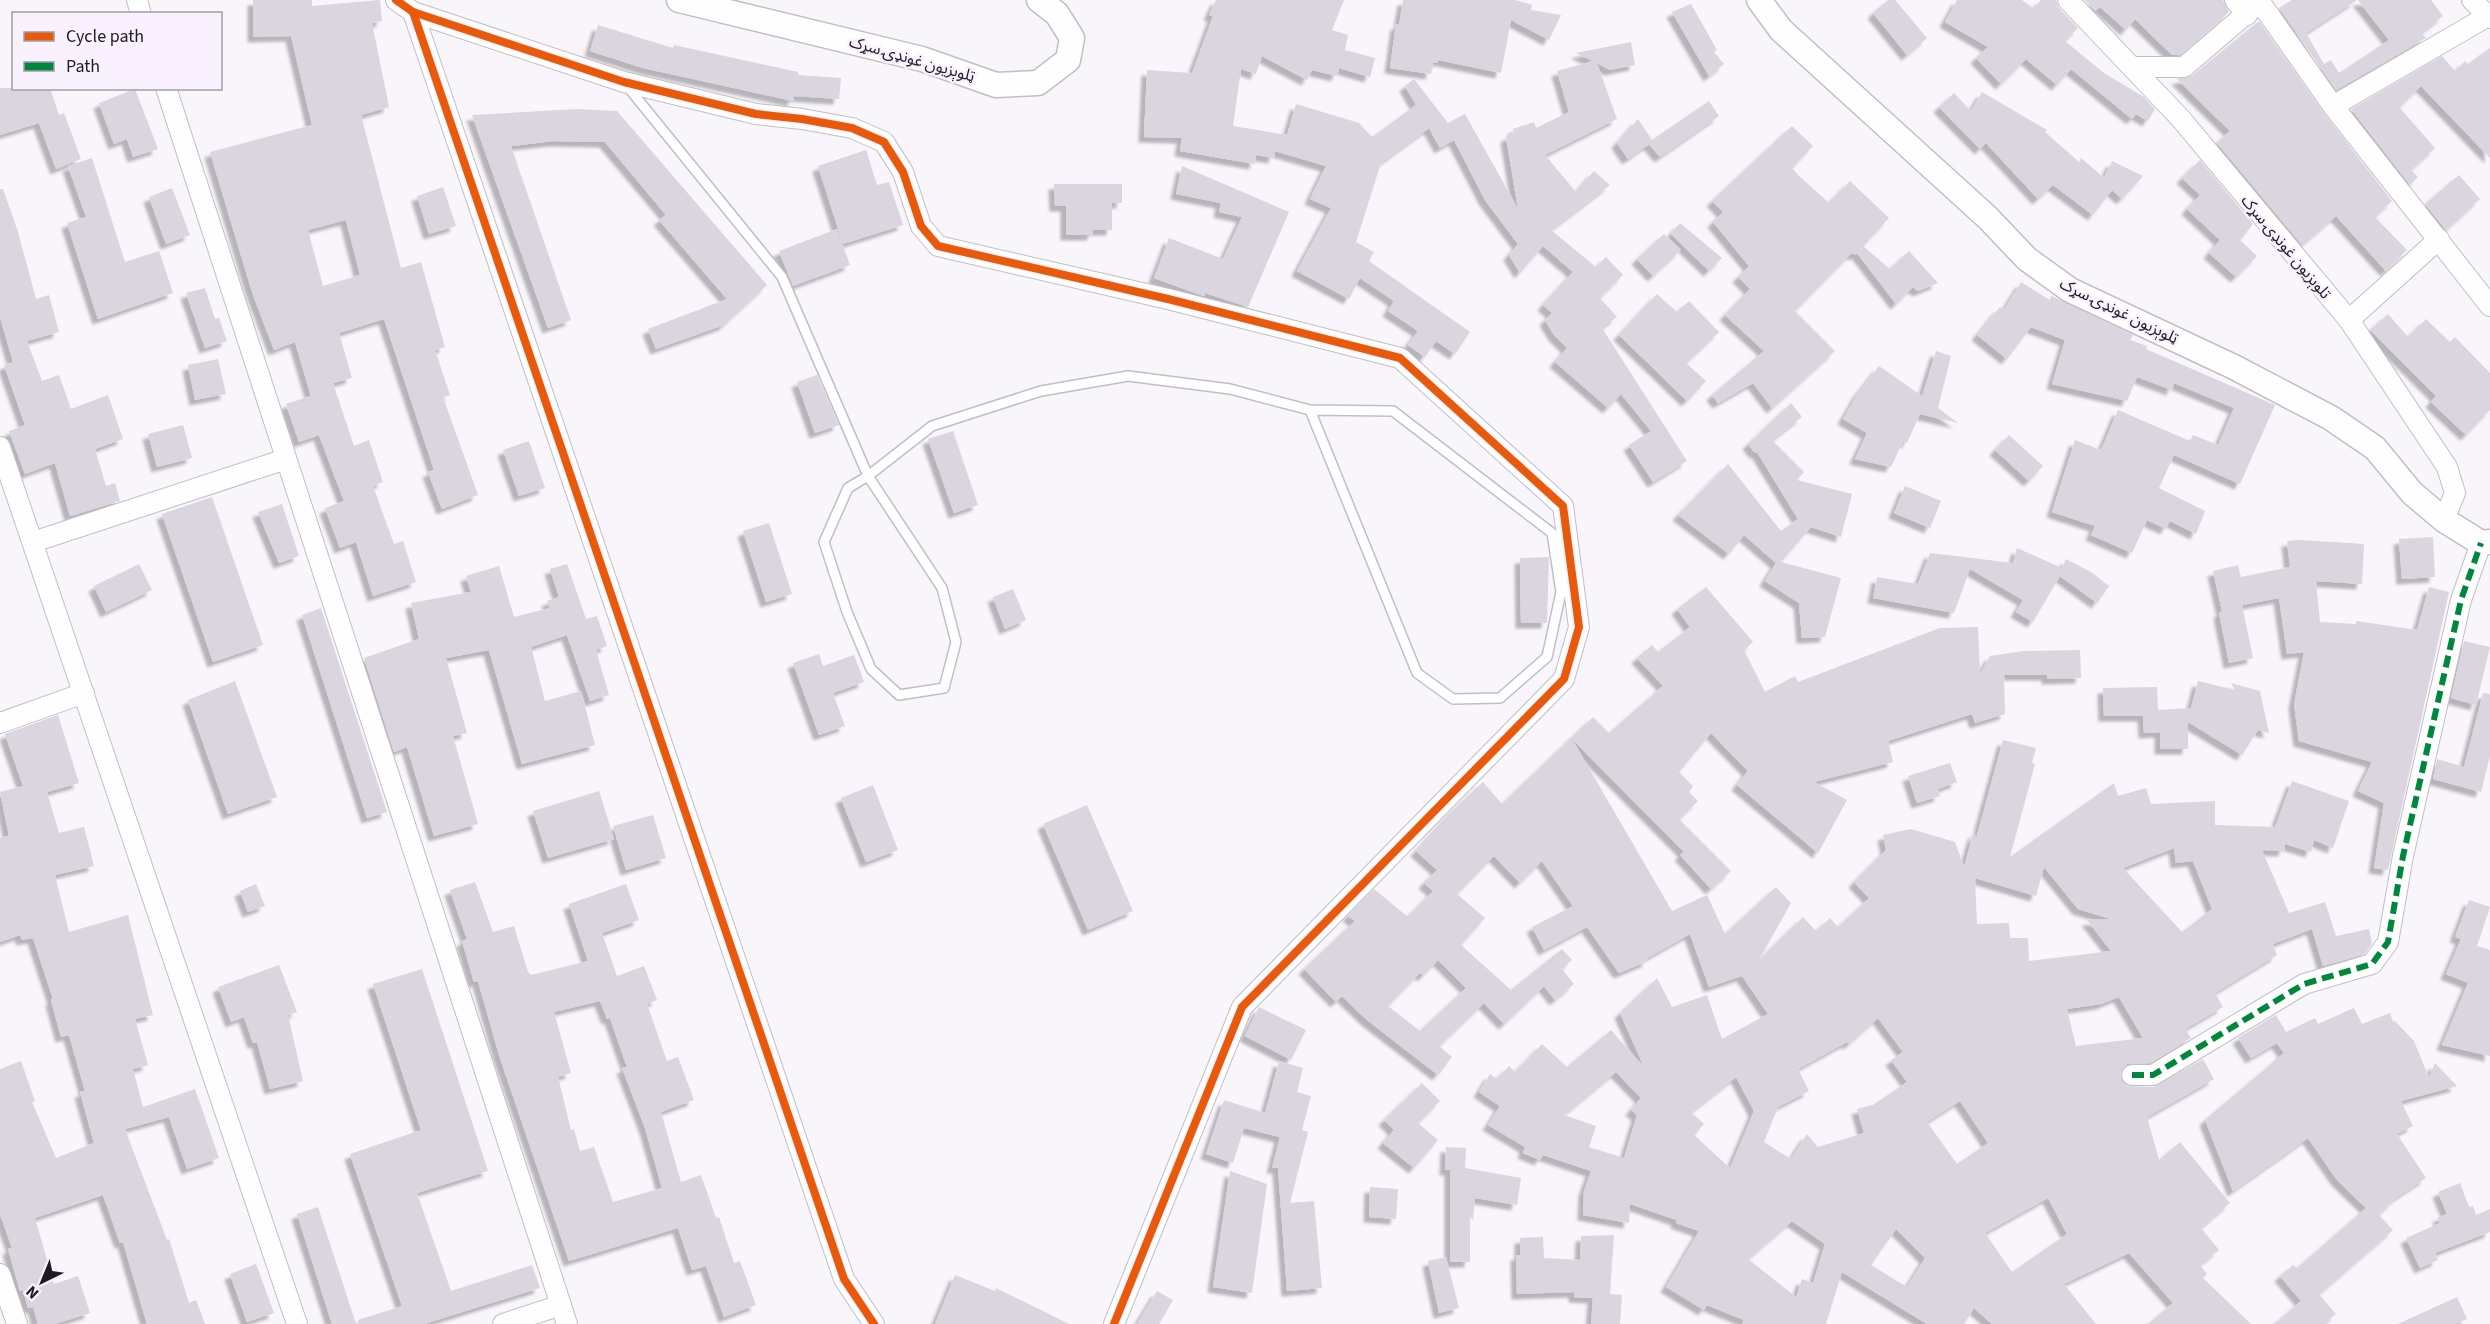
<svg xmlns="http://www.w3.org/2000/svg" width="2490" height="1324" font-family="'Source Sans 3','Noto Sans Arabic',sans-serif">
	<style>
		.building { fill: #dad5de; fill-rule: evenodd; filter: url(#shadow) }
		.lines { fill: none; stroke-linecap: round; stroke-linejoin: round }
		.service-casing { stroke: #c3bec6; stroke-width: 12 }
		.minor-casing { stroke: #c3bec6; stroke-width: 22 }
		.tertiary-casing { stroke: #c3bec6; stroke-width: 27 }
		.service { stroke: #fefefe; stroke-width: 9 }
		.minor { stroke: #fefefe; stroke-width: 20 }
		.tertiary { stroke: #fefefe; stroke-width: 24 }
		.quiet { stroke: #00873e; stroke-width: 6; stroke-dasharray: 12 6; stroke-linecap: butt }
		.cycleway-casing { stroke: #f9f2fe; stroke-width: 11 }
		.cycleway { stroke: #e8590c; stroke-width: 8 }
		.labels { text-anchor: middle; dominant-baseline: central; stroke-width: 5; stroke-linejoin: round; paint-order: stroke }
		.street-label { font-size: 16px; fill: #201a24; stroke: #f9f2fe }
	</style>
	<defs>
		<filter id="shadow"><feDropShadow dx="-5.5" dy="5.5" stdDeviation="1.5" flood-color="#0004"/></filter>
	</defs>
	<rect width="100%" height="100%" fill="#f8f5fb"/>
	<g class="building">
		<path d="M253,0H312V6L380,0L382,21L372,23L389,107L361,115L401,268L421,262L445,347L435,350L450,395L443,397L478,495L442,509L428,472L434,470L384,319L339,333L352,378L333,383L354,446L369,440L383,482L373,486L394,544L403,541L416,582L373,596L356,542L340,548L325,508L344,501L319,435L299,442L286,404L311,396L295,342L274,350L252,292L210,152L312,125L291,36L253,37ZM346,220L360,275L323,286L308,230Z"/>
		<path d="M1216,0H1344L1332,30L1348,35L1345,50L1375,58L1370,77L1339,68L1337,76L1312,70L1307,80L1262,56L1256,74L1241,69L1233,126L1287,135L1296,104L1359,123L1372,137L1416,105L1405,86L1414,79L1448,123L1465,114L1518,209L1506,137L1514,133L1513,129L1534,122L1536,128L1569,112L1557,71L1593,61L1576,53L1631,42L1635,65L1610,70L1597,63L1617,119L1545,155L1576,192L1594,171L1610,185L1551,230L1596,267L1606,257L1623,275L1600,298L1617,317L1602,328L1687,461L1653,482L1629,445L1651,431L1621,394L1608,408L1555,362L1567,348L1554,335L1545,320L1552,313L1543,305L1573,272L1543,246L1520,273L1509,255L1518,244L1485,200L1454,140L1440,148L1429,128L1381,163L1356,242L1374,252L1369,261L1470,332L1455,354L1436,341L1425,357L1408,345L1418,331L1388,311L1394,301L1360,278L1349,299L1297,271L1331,208L1310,199L1326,166L1275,151L1274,158L1256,155L1255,164L1180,151L1182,138L1144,137L1147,70L1192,73L1213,16L1209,15Z"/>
		<path d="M1403,0H1515L1532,5L1531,10L1561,15L1549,40L1511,20L1501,73L1438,60V63L1433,62L1431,74L1390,68L1396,24L1399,25Z"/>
		<path d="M1888,0H1895L1927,38L1907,55L1873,13Z"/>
		<path d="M1957,0H2022L2033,8L2041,0H2056L2059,8L2078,28L2065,41L2104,73L2144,97L2155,109L2148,121L2136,114L2132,119L2071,69L2057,85L2026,59L2001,84L1976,58L1988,47L1945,22Z"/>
		<path d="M2085,0H2223L2229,12L2180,55H2172L2135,19L2126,30L2100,7L2095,11Z"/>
		<path d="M2292,0H2357L2306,33L2324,64L2331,60L2339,73L2389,40L2358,0H2431L2443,16L2421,33L2426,38L2336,90L2279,8Z"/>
		<path d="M1691,4L1717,50L1714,52L1724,64L1709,76L1672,12Z"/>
		<path d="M2259,21L2324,113L2392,201L2375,217L2407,250L2386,271L2336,216L2302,245L2217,143L2230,131L2177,79L2192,76Z"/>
		<path d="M598,25L673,48L674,45L798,72V75L841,78L839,99L794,96L793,101L643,68L590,51Z"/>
		<path d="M2490,48V158L2421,86L2399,107L2435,148L2411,170L2418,177L2410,185L2351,109L2442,56L2455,71L2465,61L2468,64Z"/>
		<path d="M0,88H50L59,115L64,113L81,159L56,169L39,123L0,135Z"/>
		<path d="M135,89L158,149L133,157L127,139L114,144L99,103Z"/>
		<path d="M1982,92L2047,130L2045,132L2079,162L2081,158L2104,178L2112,161L2143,176L2122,199L2112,190L2093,215L2053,185L2038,199L1986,143L1980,149L1939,107L1954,93L1971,111Z"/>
		<path d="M1709,101L1719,116L1660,157L1649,144L1628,159L1617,143L1638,119L1652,140Z"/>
		<path d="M577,109L617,111L767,285L724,325L656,349L648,329L727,299L659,220L666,215L605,142L554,141L511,146L571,320L548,328L472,115Z"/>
		<path d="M1792,126L1813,146L1792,168L1798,175L1829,203L1850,181L1889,218L1863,246L1890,269L1909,251L1938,283L1918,291L1913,287L1896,304L1857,253L1854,255L1852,253L1795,311L1835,351L1772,408L1753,383L1718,403L1712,395L1764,351L1725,315L1750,289L1738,277L1749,266L1713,222L1723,212L1712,201Z"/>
		<path d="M866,150L877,185L889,182L903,225L843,244L818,166Z"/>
		<path d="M92,158L125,262L159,251L173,293L98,319L67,223L86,217L68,166Z"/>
		<path d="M2200,160L2253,224L2240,240L2257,256L2236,277L2209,253L2220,240L2187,209L2200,195L2182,178Z"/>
		<path d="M1182,166L1289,212L1248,307L1205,293L1204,296L1198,294L1154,278L1169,238L1223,259L1242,217L1219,212L1221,203L1176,194Z"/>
		<path d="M2459,175L2480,199L2446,230L2425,204Z"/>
		<path d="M1054,184H1122V203H1112V230H1093V235H1066V206H1055Z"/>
		<path d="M443,187L456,226L429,234L417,196Z"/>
		<path d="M172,188L190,235L166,244L149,197Z"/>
		<path d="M0,189H3L18,232L36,299L49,295L59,332L27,341L42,381L59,375L71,409L108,395L123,439L95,449L106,486L115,483L120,501L70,516L55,463L25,474L9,431L25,425L4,365L13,362L0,317Z"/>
		<path d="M1680,223L1722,258L1709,271L1671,234Z"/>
		<path d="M837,229L850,265L793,286L779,251Z"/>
		<path d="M1664,234L1681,250L1653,276L1637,259Z"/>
		<path d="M2021,282L2050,300L2051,296L2056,298L2133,335L2130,340L2147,346L2146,349L2275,405L2240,484L2174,455L2159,488L2205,511L2196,534L2170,521L2166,529L2147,520L2132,553L2091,535L2095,526L2052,512L2075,440L2101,450L2118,410L2190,441L2193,435L2218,445L2234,408L2174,383L2172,390L2137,377L2127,401L2052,384L2065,340L2031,327L2007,359L1977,335L2000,307L2004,310Z"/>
		<path d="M205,288L215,319L219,318L227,341L205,348L186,293Z"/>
		<path d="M1657,294L1677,312L1689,301L1719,332L1686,363L1706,381L1687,401L1619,335Z"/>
		<path d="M2388,314L2408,337L2426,319L2450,342L2455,337L2490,373V410L2466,435L2431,402L2436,396L2370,330Z"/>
		<path d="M1936,351L1951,356L1938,408L1958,423L1920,414L1907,443L1903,441L1891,467L1855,459L1867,433L1843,419L1858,393L1879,366L1922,396Z"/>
		<path d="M218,359L226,394L195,400L188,365Z"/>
		<path d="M817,375L839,425L815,433L797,382Z"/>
		<path d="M1791,403L1802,417L1772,440L1804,472L1797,480L1852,494L1841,537L1811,527L1781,562L1841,578L1825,637L1802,638L1799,603L1765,581L1776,563L1744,535L1729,554L1678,515L1728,464L1781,531L1798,519L1757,452L1755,453L1748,444Z"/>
		<path d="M183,425L192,458L157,467L148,434Z"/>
		<path d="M953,431L978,505L954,513L928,439Z"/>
		<path d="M2009,435L2043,466L2029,481L1995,450Z"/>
		<path d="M529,441L545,488L519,496L503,450Z"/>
		<path d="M1905,486L1941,501L1930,528L1894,513Z"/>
		<path d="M212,497L263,645L213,662L162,514Z"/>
		<path d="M282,504L299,556L279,563L258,512Z"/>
		<path d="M769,523L792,594L766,602L743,531Z"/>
		<path d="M2433,537L2435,577L2402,579L2399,539Z"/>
		<path d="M2299,540L2364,544L2362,584L2316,581L2320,622L2356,624V621L2417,630L2429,587L2449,592L2388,870L2374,868L2384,803L2358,791L2372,762L2299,741L2294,704L2304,652L2287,654L2279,598L2242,605L2253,658L2229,663L2219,613L2222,611L2213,571L2238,565L2241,577L2290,567L2287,541Z"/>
		<path d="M2017,548L2062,568L2066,559L2091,572L2109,586L2097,603L2060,576L2033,622L2016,612L2023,600L1970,569L1954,613L1873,598L1877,577L1918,584L1930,553L2013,563Z"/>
		<path d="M1549,557L1547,623H1521L1520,558Z"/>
		<path d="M139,564L152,590L106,612L94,586Z"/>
		<path d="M567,564L586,619L597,616L607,646L596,650L609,695L590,701L567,635L531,647L545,701L581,691L595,745L522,764L489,650L446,658L467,733L453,736L478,824L434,836L407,747L394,752L364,658L419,639L411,603L471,592L466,576L499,566L514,617L550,608L547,601L559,597L550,569Z"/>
		<path d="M1706,587L1753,642L1744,650L1765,692L1795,676L1798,682L1940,628L1978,627L1980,674L1990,656L2024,651L2080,650L2081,678L2047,679V675H2004L2005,714L1975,723L1972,714L1888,741L1893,762L1814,782L1847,800L1818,853L1737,785L1748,771L1711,733L1679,772L1693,786L1689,792L1698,801L1679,819L1731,871L1711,889L1680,855L1684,852L1572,739L1672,911L1707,895L1725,934L1776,887L1791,903L1759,960L1803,917L1816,931L1830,918L1838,927L1869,898L1854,882L1886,850L1883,835L1911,829L1955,842L1964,867L1974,831L1976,839L2003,740L2036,748L2032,763L2035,764L2010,857L2114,783L2118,796L2146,788L2151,804L2215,801V825L2275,827L2292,781L2349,801L2333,848L2314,840L2311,852L2285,844L2284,851L2262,850L2289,913L2325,902L2336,936L2369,929L2372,943L2365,954L2323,966L2312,929L2273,944L2277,955L2215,993L2223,1007L2185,1029L2191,1038L2150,1063L2127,1064L2120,1074L2127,1086L2154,1087L2203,1059L2214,1079L2147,1117L2159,1160L2180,1142L2230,1203L2201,1228L2219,1250L2200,1265L2207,1274L2203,1278L2251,1324H2148L2173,1303L2129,1253L2064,1284L2096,1324H1992L1974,1308L1964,1324H1927L1842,1272L1826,1324H1742L1744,1320L1707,1305L1704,1310L1666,1287L1699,1231L1676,1223L1677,1220L1630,1204L1629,1223L1583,1215L1584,1191L1591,1171L1543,1155L1540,1160L1523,1153L1525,1147L1488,1125L1500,1106L1479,1092L1490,1074L1497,1079L1509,1066L1515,1072L1542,1044L1567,1067L1611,1030L1644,1067L1620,1013L1657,978L1672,1007L1707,995L1722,1039L1768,1014L1742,976L1709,987L1690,934L1647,958L1648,961L1619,973L1587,927L1544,950L1532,927L1573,906L1542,861L1520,883L1494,856L1457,894L1485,918L1461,945L1511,990L1562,949L1572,960L1562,969L1574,984L1555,1000L1544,986L1504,1024L1484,1003L1439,1046L1452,1057L1438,1075L1367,1020L1342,996L1336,1002L1304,969L1355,921L1348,916L1374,889L1408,917L1433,891L1424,883L1437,870L1416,851L1450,813L1483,782L1502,804L1593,717L1609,733L1663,686L1637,658L1652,645L1658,652L1690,627L1677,609ZM2174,848L2176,863L2193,861L2212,909L2182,932L2123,868ZM2044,867L2078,909L2111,919L2087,920L2111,951L2029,961L2028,938H2010L2009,923L1977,924L1975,878L2036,896ZM1438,960L1466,988L1420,1031L1388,1006L1420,973L1423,976ZM2119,997L2143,1038L2076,1046L2067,1009L2101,1004ZM1878,1018L1903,1052L1891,1060L1907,1082L1873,1105L1857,1109L1864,1133L1818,1147L1807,1134L1791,1159L1764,1142L1778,1107L1809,1091L1798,1069L1847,1042L1849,1044ZM1616,1072L1641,1098L1631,1110L1637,1115L1624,1158L1589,1147L1596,1126L1564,1115ZM1736,1077L1754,1111L1730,1168L1694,1135L1704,1124L1691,1112ZM1960,1101L1988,1143L1957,1164L1927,1122ZM2048,1198L2067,1234L2012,1272L1985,1233ZM1792,1221L1825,1244L1813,1283L1802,1279L1796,1297L1748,1259ZM1896,1229L1925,1258L1907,1287L1871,1265Z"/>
		<path d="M1013,589L1026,620L1005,629L993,597Z"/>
		<path d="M321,608L387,812L367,818L302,615Z"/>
		<path d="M2464,641L2490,647L2476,705L2451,698Z"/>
		<path d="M819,654L823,666L854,655L864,682L833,693L845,726L819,735L793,663Z"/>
		<path d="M235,681L277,797L228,814L188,700Z"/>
		<path d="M2198,681L2235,690L2231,683L2260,691L2269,733L2258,730L2242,755L2188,722V749H2160V732L2144,733L2143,716H2104L2103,688L2157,687L2158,710L2191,708Z"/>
		<path d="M2483,693L2490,694V756L2481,792L2433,779L2437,759L2464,767Z"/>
		<path d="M58,715L79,783L47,792L59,833L84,827L94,866L55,875L69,932L128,915L153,1015L135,1019L148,1065L133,1069L143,1107L195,1089L219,1158L187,1169L169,1117L125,1129L167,1240L169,1239L189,1303L196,1300L205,1324H147L123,1242L120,1243L103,1195L35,1218L54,1284L78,1276L90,1313L55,1324H38L33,1307L28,1308L23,1290L20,1291L8,1249L12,1248L0,1214V1069L21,1061L35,1101L32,1102L56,1158L94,1143L80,1092L85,1091L69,1035L61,1037L51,1000L53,999L33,938L22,940L20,935L0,942V838L9,836L0,792L23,786L5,734Z"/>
		<path d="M1950,763L1957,782L1938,789L1940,796L1917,803L1908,776Z"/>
		<path d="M873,785L898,850L866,862L841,798Z"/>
		<path d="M599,791L614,839L548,858L533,811Z"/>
		<path d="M1087,805L1133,911L1088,930L1043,824Z"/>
		<path d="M653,815L666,858L626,870L613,826Z"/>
		<path d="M475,882L493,932L514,926L528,972L531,975L588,961L569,904L626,884L639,920L602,933L617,976L644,966L657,1000L647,1004L667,1061L678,1057L694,1100L661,1112L681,1182L701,1175L716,1218L719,1217L734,1263L740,1261L756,1305L724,1317L706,1266L692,1270L678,1228L569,1261L499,1055L478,981L474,982L462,941L467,939L450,890ZM600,1001L607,1019L610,1018L627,1067L622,1068L645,1128L662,1188L613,1202L594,1147L580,1151L574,1129L571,1130L558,1077L571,1073L554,1012Z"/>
		<path d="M256,884L265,906L248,912L240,891Z"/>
		<path d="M2469,900L2490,907L2477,946L2490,950V1056L2442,1045L2468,983L2446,974L2461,939L2455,937Z"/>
		<path d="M279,965L297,1012L288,1015L303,1081L270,1089L257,1042L253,1043L244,1017L231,1022L218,987Z"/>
		<path d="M422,969L488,1171L417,1193L451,1291L532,1265L540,1288L424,1324H359L358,1320L402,1306L350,1154L421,1130L373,984Z"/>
		<path d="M1259,1007L1306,1030L1291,1060L1245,1036Z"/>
		<path d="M2354,1008L2362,1024L2390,1013L2393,1022L2395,1021L2414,1041L2429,1078L2435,1063L2457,1086L2401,1101L2413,1126L2397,1134L2426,1178L2397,1197L2379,1215L2393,1230L2319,1294L2336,1314L2324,1324H2274L2301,1301L2280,1276L2293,1265L2297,1268L2366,1208L2337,1180L2308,1138L2233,1191L2205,1120L2284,1053L2277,1043L2251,1058L2238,1038L2276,1015L2286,1032L2315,1018L2318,1024Z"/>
		<path d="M1279,1061L1303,1068L1297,1092L1311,1096L1302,1130L1308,1132L1290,1203L1314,1201L1322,1288L1287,1291L1278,1168H1272L1280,1137L1244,1128L1233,1163L1206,1154L1224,1100L1265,1113Z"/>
		<path d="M1422,1083L1440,1101L1418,1123L1438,1140L1414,1168L1383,1143L1394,1130L1384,1120Z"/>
		<path d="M1446,1147L1466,1148L1465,1168L1521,1178L1517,1205L1475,1198L1473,1220L1470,1217V1262H1450V1170H1445Z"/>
		<path d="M1230,1171L1267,1184L1252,1293L1213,1287Z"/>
		<path d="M2460,1183L2469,1207L2473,1206L2476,1215L2490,1209V1232L2435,1253L2438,1260L2420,1268L2406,1238L2440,1223L2438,1217L2447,1214L2438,1192Z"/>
		<path d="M1370,1187L1398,1189L1396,1219L1369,1217Z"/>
		<path d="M318,1207L356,1324H332L297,1214Z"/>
		<path d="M1614,1235L1610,1294L1622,1295L1620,1324H1591L1593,1298L1574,1297V1292L1517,1294L1516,1255H1520V1238L1543,1237L1544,1258L1580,1260L1581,1236Z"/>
		<path d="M1446,1257L1459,1308L1439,1313L1428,1261Z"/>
		<path d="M256,1264L274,1313L247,1322L230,1274Z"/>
		<path d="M955,1275L995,1291L996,1288L1069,1324H935Z"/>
		<path d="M1157,1291L1173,1300L1159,1324H1137Z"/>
		<path d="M2457,1297L2467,1319L2455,1324H2398Z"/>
	</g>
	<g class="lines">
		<defs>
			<path id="service" d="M627,86L782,277L868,476L848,488L824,542L847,612L871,669L899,695L944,688L956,642L942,588L868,476L932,426L1041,391L1128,376L1230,389L1310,410L1417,673L1453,699L1500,698L1547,657L1561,592L1552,533L1393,411L1310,410"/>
			<g id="minor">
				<path d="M137,0L141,14"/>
				<path d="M396,0L413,12L624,82L756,114L802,119L852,128L884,142L903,172L921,226L938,246L1168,299L1400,358L1563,506L1579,627L1564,679L1242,1007L1114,1324"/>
				<path d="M2068,0L2181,119L2349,320L2447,467L2455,493L2444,520"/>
				<path d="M2235,0L2247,15"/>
				<path d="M2472,0L2490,18"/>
				<path d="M413,12L844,1279L874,1324"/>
				<path d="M2134,67H2184L2260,2L2333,106L2490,306"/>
				<path d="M166,88L567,1324"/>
				<path d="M2333,106L2488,16"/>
				<path d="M2349,320L2439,239"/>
				<path d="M0,447L297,1324"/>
				<path d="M33,542L286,459"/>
				<path d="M0,723L84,693"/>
				<path d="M2132,1075H2153L2304,984L2372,964L2388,942L2403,856L2461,600L2481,543"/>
				<path d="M0,1274L17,1324"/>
				<path d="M503,1324L561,1305"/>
			</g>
			<g id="tertiary">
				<path d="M679,0L922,59L996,85L1038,83L1068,60L1072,38L1057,14L1039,0"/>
				<path d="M1759,0L1781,30L1988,218L2027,259L2070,290L2234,367L2331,418L2375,448L2412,493L2444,520L2481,543L2490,542"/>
			</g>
		</defs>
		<use href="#service" class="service-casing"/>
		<use href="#minor" class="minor-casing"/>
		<use href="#tertiary" class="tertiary-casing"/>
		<use href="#service" class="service"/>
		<use href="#minor" class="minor"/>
		<use href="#tertiary" class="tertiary"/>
		<path class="quiet" d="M2132,1075H2153L2304,984L2372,964L2388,942L2403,856L2461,600L2481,543"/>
		<defs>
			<g id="cycleway">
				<path d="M396,0L413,12L624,82L756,114L802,119L852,128L884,142L903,172L921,226L938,246L1168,299L1400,358L1563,506L1579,627L1564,679L1242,1007L1114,1324"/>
				<path d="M413,12L844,1279L874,1324"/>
			</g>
		</defs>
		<use href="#cycleway" class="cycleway-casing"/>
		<use href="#cycleway" class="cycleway"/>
	</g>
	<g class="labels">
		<g class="street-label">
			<text transform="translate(912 59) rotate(16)">ټلوېزيون غونډۍ سړک</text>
			<text transform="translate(2286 247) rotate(50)">تلوېزيون غونډۍ سړک</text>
			<text transform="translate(2119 311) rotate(26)">ټلوېزيون غونډۍ سړک</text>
		</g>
	</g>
	<rect x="12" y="12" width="210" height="78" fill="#f9f2fe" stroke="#a29ca7" stroke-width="1.5"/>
	<rect x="24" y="32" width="30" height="9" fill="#e8590c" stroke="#a29ca7" stroke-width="1.5"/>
	<text x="66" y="42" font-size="18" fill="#201a24">Cycle path</text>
	<rect x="24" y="62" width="30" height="9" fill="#00873e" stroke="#a29ca7" stroke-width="1.5"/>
	<text x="66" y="72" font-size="18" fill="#201a24">Path</text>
	<g transform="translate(42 1282) rotate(223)" stroke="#f9f2fe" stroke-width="4.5" paint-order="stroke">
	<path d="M0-4.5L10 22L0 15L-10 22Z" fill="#201a24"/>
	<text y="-9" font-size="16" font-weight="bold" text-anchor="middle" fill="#201a24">N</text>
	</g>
</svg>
